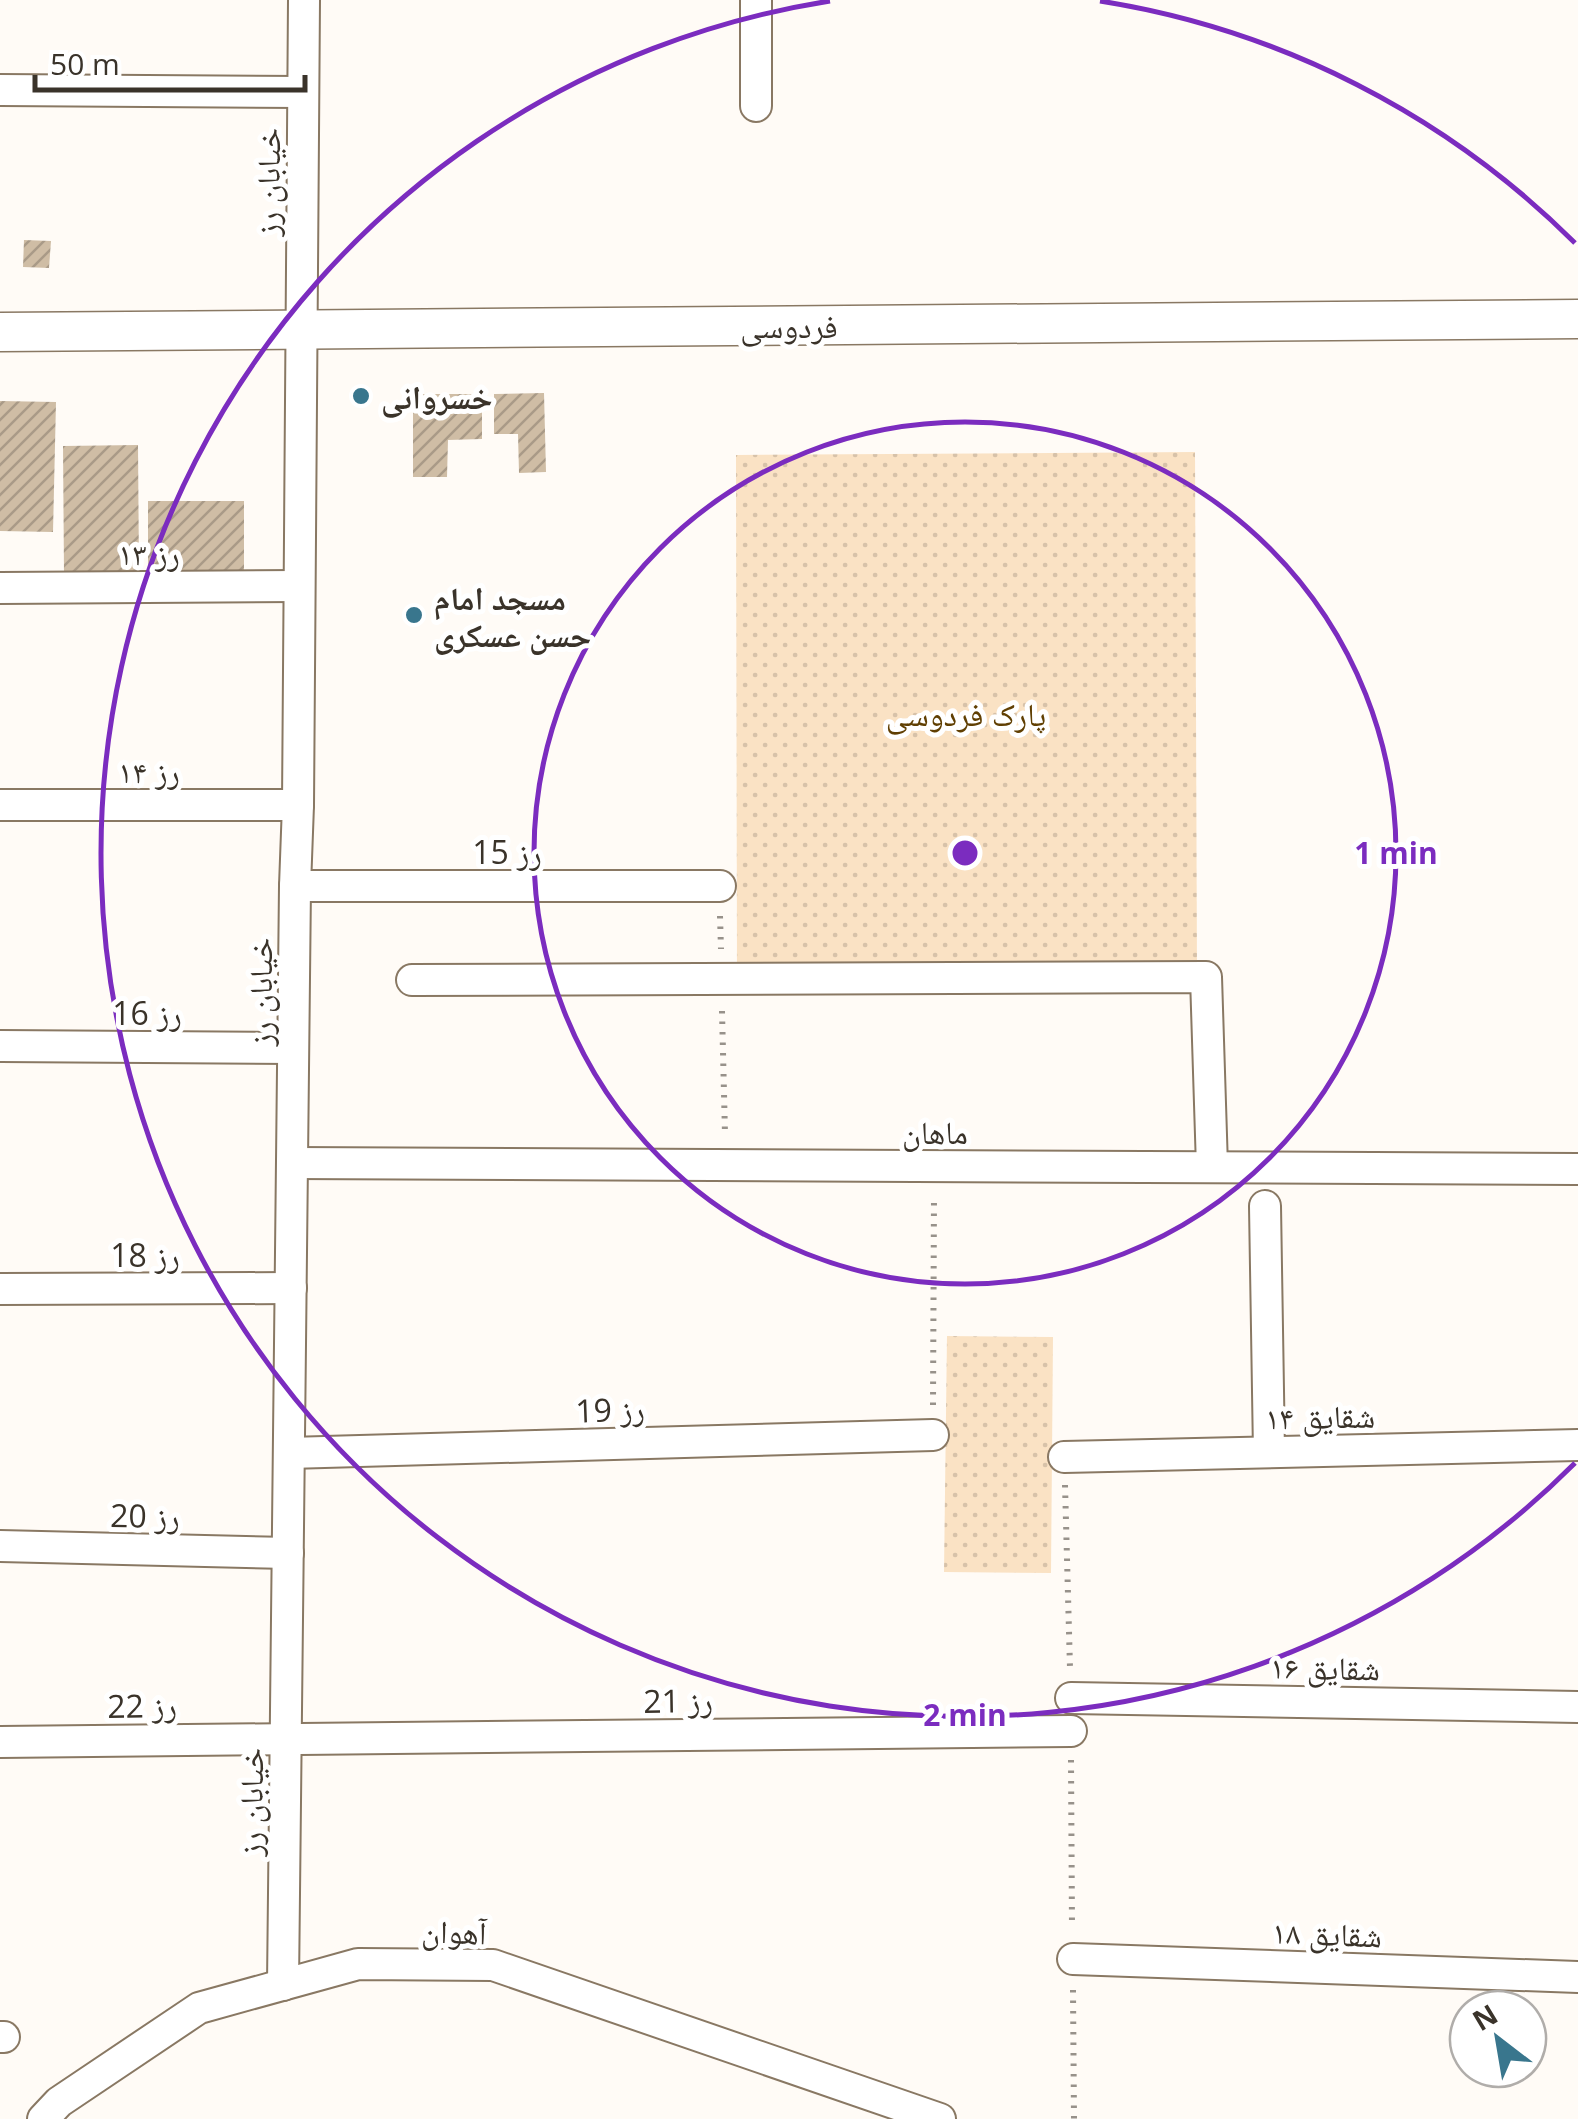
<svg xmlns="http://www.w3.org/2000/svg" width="1578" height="2119" font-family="'Open Sans','Noto Naskh Arabic',sans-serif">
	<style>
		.park { fill: url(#park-dots) }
		.building { fill: url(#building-hatch) }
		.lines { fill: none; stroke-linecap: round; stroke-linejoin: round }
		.minor-casing { stroke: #897863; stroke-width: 34 }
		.tertiary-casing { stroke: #897863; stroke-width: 41 }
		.path { stroke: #97918a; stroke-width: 6; stroke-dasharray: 2.5 8; stroke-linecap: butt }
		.minor { stroke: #fff; stroke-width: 30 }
		.tertiary { stroke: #fff; stroke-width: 38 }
		.ring { fill: none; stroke: #7b2cbf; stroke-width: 5 }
		.poi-dot { fill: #39768d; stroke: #fff; stroke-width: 4 }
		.labels { text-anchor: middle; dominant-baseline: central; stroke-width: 10; stroke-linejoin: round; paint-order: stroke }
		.street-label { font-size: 32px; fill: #3a332a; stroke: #fff }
		.poi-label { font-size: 32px; font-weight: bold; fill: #3a332a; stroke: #fff; text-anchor: start }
		.park-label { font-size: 32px; fill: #603f02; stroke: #fff }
		.centre { fill: #7b2cbf; stroke: #fff; stroke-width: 5 }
		.ring-label { font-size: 30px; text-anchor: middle; font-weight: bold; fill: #7b2cbf; stroke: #fff; stroke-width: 10; stroke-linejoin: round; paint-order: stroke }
	</style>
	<defs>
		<pattern id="park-dots" width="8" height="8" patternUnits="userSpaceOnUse" patternTransform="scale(2.5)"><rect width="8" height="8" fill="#fae2c4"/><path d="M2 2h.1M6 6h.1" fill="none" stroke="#d7c2a9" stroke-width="1.8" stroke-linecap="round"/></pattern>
		<pattern id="building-hatch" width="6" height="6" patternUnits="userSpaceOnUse" patternTransform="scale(2.5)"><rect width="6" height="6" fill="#cfbda5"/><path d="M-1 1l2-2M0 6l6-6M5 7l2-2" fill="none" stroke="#a99a87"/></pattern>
	</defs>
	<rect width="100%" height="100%" fill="#fffbf6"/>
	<g class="park">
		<path d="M1195,452L1197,972L737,975L736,455Z"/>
		<path d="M947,1336L1053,1337L1051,1573L944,1572Z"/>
	</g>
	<g class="building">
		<path d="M24,240L51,241L49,268L23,267Z"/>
		<path d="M544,393L546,472L519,473L518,434H494V394Z"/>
		<path d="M413,394H482V439L448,440L447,477H413Z"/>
		<path d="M0,401L56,402L53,532L0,531Z"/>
		<path d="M138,445L139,573L64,574L63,446Z"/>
		<rect x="148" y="501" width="96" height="74"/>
	</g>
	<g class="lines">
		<defs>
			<g id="minor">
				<path d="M0,90L303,92"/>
				<path d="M756,106V0"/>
				<path d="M0,588L298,586"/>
				<path d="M0,805H298"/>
				<path d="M295,886H720"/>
				<path d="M412,980L1206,977L1212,1167"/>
				<path d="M0,1046L293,1048"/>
				<path d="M292,1163L1578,1169"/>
				<path d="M1265,1206L1269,1452"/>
				<path d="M0,1289L291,1288"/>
				<path d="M289,1453L933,1435"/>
				<path d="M1064,1457L1578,1445"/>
				<path d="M0,1546L288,1553"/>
				<path d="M1071,1698L1578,1707"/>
				<path d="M0,1742L1071,1731"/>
				<path d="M1073,1959L1578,1977"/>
				<path d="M283,1985L295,886L298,805L304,0"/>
				<path d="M0,2037H4"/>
				<path d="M43,2119L59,2102L199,2008L358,1964L493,1965L940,2119"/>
			</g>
			<path id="tertiary" d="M0,332L1578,319"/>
		</defs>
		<use href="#minor" class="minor-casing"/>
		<use href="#tertiary" class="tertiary-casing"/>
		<g class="path">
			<path d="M720,916L721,949"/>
			<path d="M722,1011L725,1134"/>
			<path d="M933,1405L934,1197"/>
			<path d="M1065,1485L1070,1668"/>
			<path d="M1071,1760L1072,1928"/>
			<path d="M1073,1990L1074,2119"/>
		</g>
		<use href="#minor" class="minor"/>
		<use href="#tertiary" class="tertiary"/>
	</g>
	<g class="ring">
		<circle cx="965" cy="853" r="431"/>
		<path d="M1575 1463A863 863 0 1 1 830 1M1100 1A863 863 0 0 1 1575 243"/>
	</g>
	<g class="poi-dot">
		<circle cx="361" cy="396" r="10"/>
		<circle cx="414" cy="615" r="10"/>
	</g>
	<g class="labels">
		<g class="street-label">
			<text transform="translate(267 182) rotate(-89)">خیابان رز</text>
			<text x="789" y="325">فردوسی</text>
			<text x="149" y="552">رز ۱۳</text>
			<text x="149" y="770">رز ۱۴</text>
			<text x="507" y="851">رز 15</text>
			<text transform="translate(259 992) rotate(-90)">خیابان رز</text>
			<text x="147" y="1012">رز 16</text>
			<text x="935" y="1131">ماهان</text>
			<text x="145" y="1254">رز 18</text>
			<text transform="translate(610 1409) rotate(-2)">رز 19</text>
			<text transform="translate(1320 1416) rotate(-1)">شقایق ۱۴</text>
			<text transform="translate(145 1515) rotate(1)">رز 20</text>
			<text transform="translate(1325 1667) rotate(1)">شقایق ۱۶</text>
			<text transform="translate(678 1700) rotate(-1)">رز 21</text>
			<text transform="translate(142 1705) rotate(-1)">رز 22</text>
			<text transform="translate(250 1802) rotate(-89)">خیابان رز</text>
			<text transform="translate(454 1931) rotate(2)">آهوان</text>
			<text transform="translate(1327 1933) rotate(2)">شقایق ۱۸</text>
		</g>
		<g class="poi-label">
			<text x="381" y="396">خسروانی</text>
			<text x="434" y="597">مسجد امام<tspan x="434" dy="37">حسن عسکری</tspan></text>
		</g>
		<g class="park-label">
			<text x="966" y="713">پارک فردوسی</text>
		</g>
	</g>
	<circle cx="965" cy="853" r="15" class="centre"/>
	<g class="ring-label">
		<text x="1396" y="864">1 min</text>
		<text x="965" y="1726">2 min</text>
	</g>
	<g transform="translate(1498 2039) rotate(329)"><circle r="48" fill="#ffffff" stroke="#b0adaa" stroke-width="2.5"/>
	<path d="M0-8L18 38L0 25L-18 38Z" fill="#39768d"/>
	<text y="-15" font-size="28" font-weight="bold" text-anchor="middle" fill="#3a332a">N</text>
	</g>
	<path d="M35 75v15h270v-15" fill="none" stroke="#3a332a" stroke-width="5"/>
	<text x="50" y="75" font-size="30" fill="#3a332a" stroke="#ffffff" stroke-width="8" paint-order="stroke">50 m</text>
</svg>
